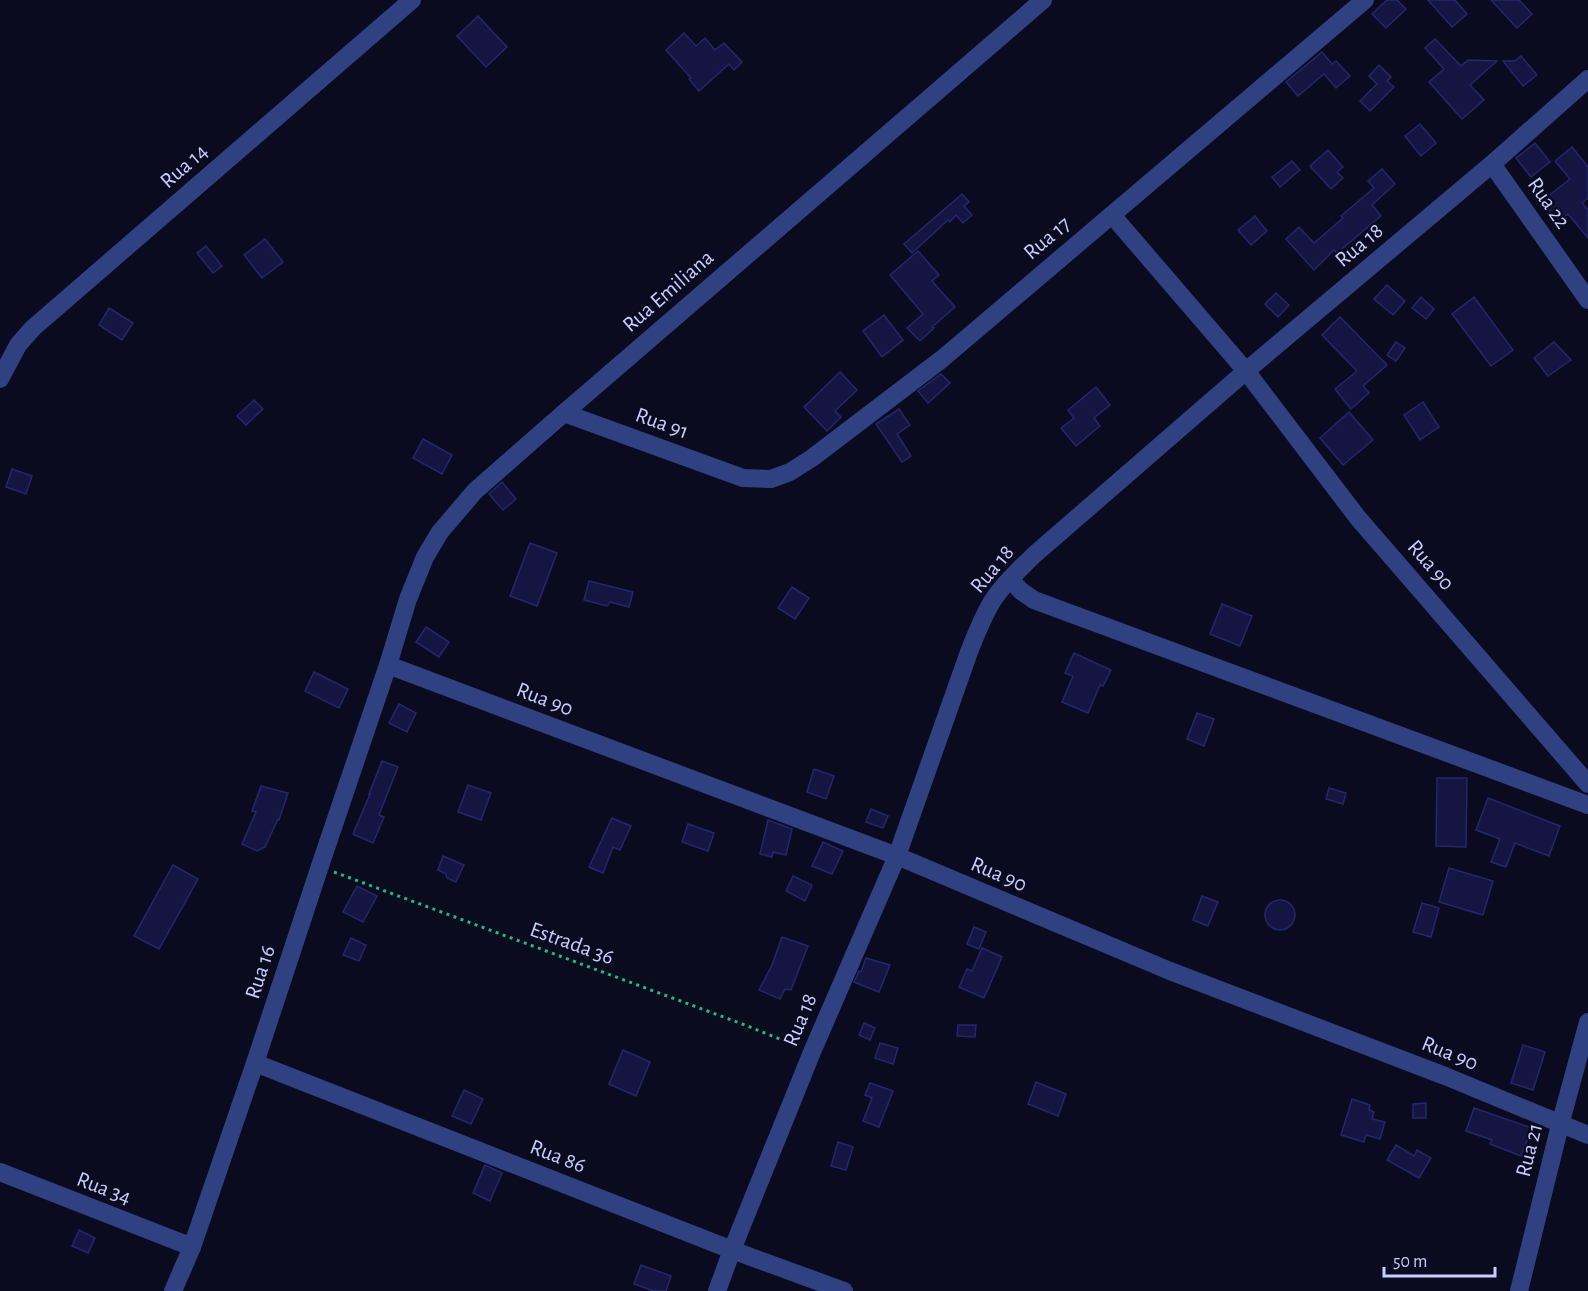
<svg xmlns="http://www.w3.org/2000/svg" width="1588" height="1291" font-family="'Alegreya Sans',sans-serif">
	<style>
		.building { fill: #141641; stroke: #23276f; stroke-width: 1.5 }
		.lines { fill: none; stroke-linecap: round; stroke-linejoin: round }
		.path { stroke: #21b98a; stroke-width: 3; stroke-dasharray: 3 4.5; stroke-linecap: butt }
		.minor { stroke: #304182; stroke-width: 18 }
		.labels { text-anchor: middle; dominant-baseline: central; stroke-width: 5; stroke-linejoin: round; paint-order: stroke }
		.street-label { font-size: 22px; fill: #c6ceff; stroke: #0a0b1e }
	</style>
	<rect width="100%" height="100%" fill="#0a0b1e"/>
	<g class="building">
		<path d="M1387,0H1397L1406,9L1386,28L1372,14Z"/>
		<path d="M1428,0H1455L1467,14L1452,27Z"/>
		<path d="M1491,0H1519L1532,14L1517,28Z"/>
		<path d="M478,16L507,47L486,67L457,36Z"/>
		<path d="M684,33L696,46L705,38L715,50L724,43L742,62L734,70L729,64L699,91L689,79L691,78L666,50Z"/>
		<path d="M1435,39L1461,66L1468,60L1497,61L1470,85L1484,100L1462,119L1429,82L1444,69L1425,48Z"/>
		<path d="M1322,52L1332,64L1336,61L1350,76L1336,88L1324,74L1298,96L1286,82Z"/>
		<path d="M1521,56L1537,75L1523,86L1503,61H1515Z"/>
		<path d="M1379,65L1391,77L1387,81L1394,87L1370,111L1360,101L1377,84L1369,76Z"/>
		<path d="M1420,124L1436,143L1421,156L1405,136Z"/>
		<path d="M1535,143L1550,162L1531,177L1516,158Z"/>
		<path d="M1572,147L1588,167V198L1582,203L1588,210V238L1568,214L1558,222L1542,201L1570,179L1555,161Z"/>
		<path d="M1328,150L1343,167L1337,172L1343,178L1331,189L1310,166Z"/>
		<path d="M1292,161L1300,170L1280,187L1272,177Z"/>
		<path d="M1382,169L1395,184L1372,205L1381,216L1337,253L1334,250L1314,270L1286,239L1299,227L1314,243L1343,218L1341,216L1374,188L1368,181Z"/>
		<path d="M962,194L969,202L964,206L972,215L963,223L956,215L950,222L948,220L912,253L904,244Z"/>
		<path d="M1255,216L1267,231L1251,245L1238,230Z"/>
		<path d="M265,239L283,262L262,278L244,255Z"/>
		<path d="M206,246L222,266L213,273L197,253Z"/>
		<path d="M918,251L939,275L932,281L955,307L932,327L934,328L920,341L907,328L923,314L890,275Z"/>
		<path d="M1387,285L1405,301L1393,315L1374,299Z"/>
		<path d="M1276,293L1289,305L1278,317L1265,304Z"/>
		<path d="M1421,297L1434,309L1426,319L1412,308Z"/>
		<path d="M1474,297L1513,350L1491,366L1452,314Z"/>
		<path d="M109,308L133,323L122,340L99,325Z"/>
		<path d="M884,315L903,340L882,357L863,331Z"/>
		<path d="M1340,317L1387,365L1363,386L1369,393L1351,409L1335,389L1357,371L1322,335Z"/>
		<path d="M1396,342L1405,348L1396,361L1387,355Z"/>
		<path d="M1554,342L1571,360L1548,376L1534,358Z"/>
		<path d="M840,372L857,390L835,411L841,417L827,431L804,407Z"/>
		<path d="M941,374L950,383L928,403L918,391Z"/>
		<path d="M1096,387L1110,405L1094,418L1100,426L1076,446L1061,428L1074,418L1068,410Z"/>
		<path d="M254,400L263,409L246,425L237,416Z"/>
		<path d="M1423,402L1439,427L1420,440L1404,415Z"/>
		<path d="M899,409L910,425L897,434L911,456L902,462L876,424Z"/>
		<path d="M1349,412L1373,440L1343,465L1320,438Z"/>
		<path d="M423,439L452,455L442,474L413,458Z"/>
		<path d="M12,469L32,476L26,494L6,487Z"/>
		<path d="M502,482L516,499L503,510L489,494Z"/>
		<path d="M530,543L557,553L537,606L510,596Z"/>
		<path d="M589,581L633,592L629,607L610,602L607,606L584,600Z"/>
		<path d="M792,587L809,598L795,619L778,608Z"/>
		<path d="M1222,604L1252,616L1240,646L1210,634Z"/>
		<path d="M426,627L449,642L439,657L416,642Z"/>
		<path d="M1074,653L1111,670L1103,686L1100,685L1088,713L1062,702L1073,676L1065,673Z"/>
		<path d="M314,672L348,689L339,708L305,691Z"/>
		<path d="M399,704L416,713L407,732L389,723Z"/>
		<path d="M1197,713L1214,719L1204,746L1187,739Z"/>
		<path d="M382,761L398,767L379,815L384,817L373,843L353,834L370,794H369Z"/>
		<path d="M814,769L834,776L826,799L807,792Z"/>
		<path d="M1437,778H1467L1466,847L1436,846Z"/>
		<path d="M468,785L491,793L481,820L458,812Z"/>
		<path d="M261,786L288,793L279,820L278,819L265,847L257,851L242,844L256,812L252,811Z"/>
		<path d="M1329,788L1346,793L1343,804L1326,799Z"/>
		<path d="M1488,798L1560,826L1549,856L1515,843L1506,867L1491,862L1500,839L1476,830Z"/>
		<path d="M871,809L888,816L883,828L866,822Z"/>
		<path d="M612,818L631,826L620,850L613,847L603,873L589,867Z"/>
		<path d="M768,820L792,829L786,855L773,852L772,857L760,854Z"/>
		<path d="M688,824L714,833L708,851L682,842Z"/>
		<path d="M823,842L843,851L832,874L812,866Z"/>
		<path d="M443,856L464,865L456,882L447,878L446,874L438,870Z"/>
		<path d="M173,865L198,879L159,949L134,936Z"/>
		<path d="M1449,868L1493,881L1483,915L1439,902Z"/>
		<path d="M793,876L812,885L805,901L786,891Z"/>
		<path d="M357,886L377,896L363,922L343,912Z"/>
		<path d="M1202,896L1218,902L1208,926L1193,920Z"/>
		<circle cx="1280" cy="915" r="15"/>
		<path d="M1422,903L1439,908L1431,937L1413,932Z"/>
		<path d="M974,927L986,932L979,949L967,944Z"/>
		<path d="M782,937L808,946L791,990L785,989L780,999L759,990L772,965Z"/>
		<path d="M351,938L366,945L359,961L343,955Z"/>
		<path d="M982,948L1002,957L984,998L959,987L967,969L972,971Z"/>
		<path d="M866,958L890,965L879,992L854,982L859,971L861,972Z"/>
		<path d="M864,1023L875,1028L870,1040L859,1035Z"/>
		<path d="M958,1025H976L975,1037L957,1036Z"/>
		<path d="M880,1043L898,1048L893,1064L875,1058Z"/>
		<path d="M1523,1045L1545,1052L1533,1090L1511,1083Z"/>
		<path d="M623,1050L650,1062L636,1096L609,1084Z"/>
		<path d="M1036,1082L1066,1094L1058,1116L1028,1104Z"/>
		<path d="M870,1083L893,1091L879,1127L863,1121L872,1098L865,1095Z"/>
		<path d="M464,1090L483,1099L471,1124L452,1116Z"/>
		<path d="M1352,1099L1370,1105L1369,1110L1374,1112L1372,1119L1385,1122L1380,1139L1366,1135L1364,1142L1341,1135Z"/>
		<path d="M1426,1103V1118H1413V1104Z"/>
		<path d="M1474,1108L1532,1128L1521,1156L1490,1144L1492,1140L1466,1131Z"/>
		<path d="M838,1142L853,1147L846,1170L831,1166Z"/>
		<path d="M1396,1145L1414,1156L1417,1150L1431,1158L1419,1178L1387,1160Z"/>
		<path d="M485,1165L502,1173L490,1201L473,1193Z"/>
		<path d="M79,1230L95,1238L88,1253L72,1246Z"/>
		<path d="M641,1265L671,1276L666,1291H654L634,1284Z"/>
	</g>
	<g class="lines">
		<path class="path" d="M334,872L745,1025L797,1046"/>
		<g class="minor">
			<path d="M1492,164L1588,300"/>
			<path d="M1112,215L1246,371L1358,518L1588,784"/>
			<path d="M0,379L18,345L33,328L412,0"/>
			<path d="M564,413L743,478L771,479L790,472L812,458L942,359L1365,0"/>
			<path d="M1010,579L1021,591L1034,600L1588,805"/>
			<path d="M388,665L897,856L1170,971L1445,1076L1588,1135"/>
			<path d="M255,1063L732,1250L844,1291"/>
			<path d="M0,1172L192,1247"/>
			<path d="M173,1291L192,1247L255,1063L320,866L388,665L408,599L425,557L440,532L475,491L564,413L1043,0"/>
			<path d="M717,1291L732,1250L812,1052L897,856L969,652C976,634 983,616 993,600C1004,583 1020,569 1034,555L1246,371L1492,164L1588,79"/>
			<path d="M1519,1291L1560,1125L1588,1022"/>
		</g>
	</g>
	<g class="labels">
		<g class="street-label">
			<text transform="translate(184 166) rotate(-41)">Rua 14</text>
			<text transform="translate(1549 203) rotate(55)">Rua 22</text>
			<text transform="translate(1047 238) rotate(-40)">Rua 17</text>
			<text transform="translate(1359 245) rotate(-40)">Rua 18</text>
			<text transform="translate(668 291) rotate(-41)">Rua Emiliana</text>
			<text transform="translate(662 423) rotate(20)">Rua 91</text>
			<text transform="translate(1431 565) rotate(49)">Rua 90</text>
			<text transform="translate(992 569) rotate(-50)">Rua 18</text>
			<text transform="translate(545 699) rotate(21)">Rua 90</text>
			<text transform="translate(999 874) rotate(23)">Rua 90</text>
			<text transform="translate(572 943) rotate(20)">Estrada 36</text>
			<text transform="translate(260 972) rotate(-72)">Rua 16</text>
			<text transform="translate(800 1020) rotate(-67)">Rua 18</text>
			<text transform="translate(1450 1053) rotate(22)">Rua 90</text>
			<text transform="translate(1529 1150) rotate(-76)">Rua 21</text>
			<text transform="translate(558 1156) rotate(21)">Rua 86</text>
			<text transform="translate(104 1188) rotate(21)">Rua 34</text>
		</g>
	</g>
	<path d="M1384 1267v9h111v-9" fill="none" stroke="#c6ceff" stroke-width="3"/>
	<text x="1393" y="1267" font-size="18" fill="#c6ceff" stroke="#0a0b1e" stroke-width="4.5" paint-order="stroke">50 m</text>
</svg>
